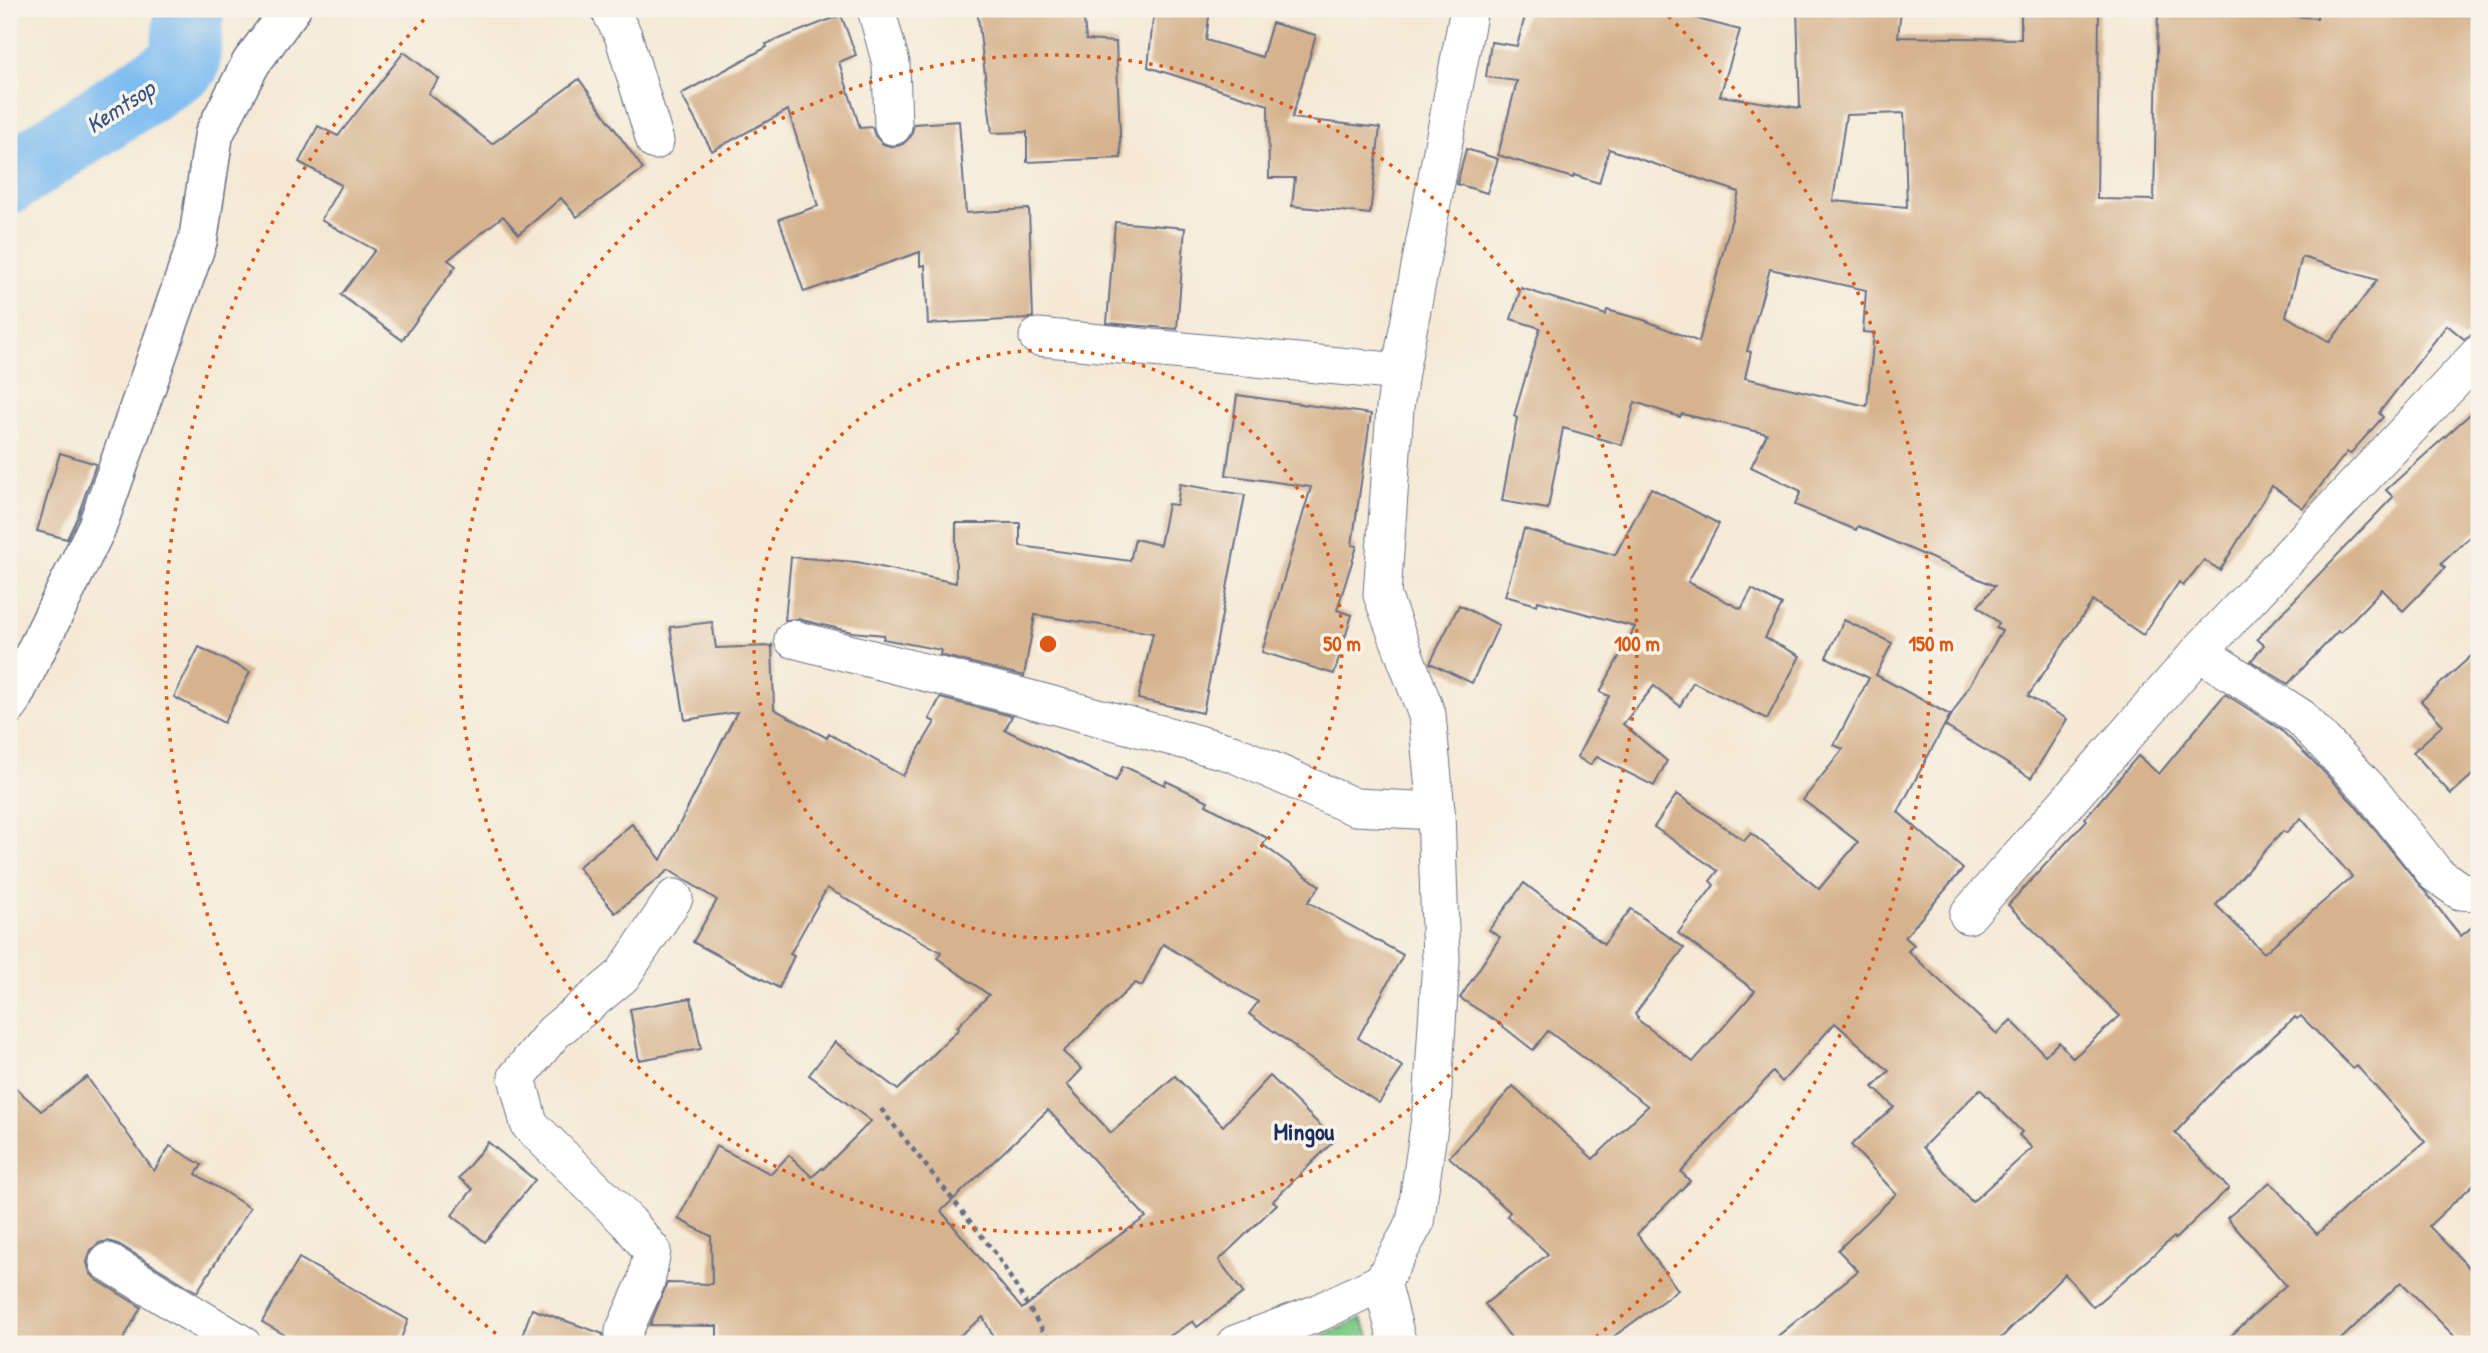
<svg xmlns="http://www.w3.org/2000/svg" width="2488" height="1353" font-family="'Patrick Hand',sans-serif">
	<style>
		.green { fill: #82cd8a; stroke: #4e7e74; stroke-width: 2 }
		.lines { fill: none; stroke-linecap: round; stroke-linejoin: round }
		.river { stroke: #7dbcf1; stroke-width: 70 }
		.building { fill: #d6b38e; fill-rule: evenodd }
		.minor-casing { stroke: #677088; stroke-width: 39 }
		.tertiary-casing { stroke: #677088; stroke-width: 41 }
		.path { stroke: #677088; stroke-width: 4.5; stroke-dasharray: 5 5; stroke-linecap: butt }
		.minor { stroke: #fff; stroke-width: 37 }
		.tertiary { stroke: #fff; stroke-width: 38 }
		.ring { fill: none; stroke: #de5710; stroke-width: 3.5; stroke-dasharray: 3.5 7 }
		.labels { text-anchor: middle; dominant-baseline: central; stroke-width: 7; stroke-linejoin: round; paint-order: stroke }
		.water-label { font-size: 24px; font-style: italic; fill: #345283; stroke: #f7f3e8 }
		.neighbourhood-label { font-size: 24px; font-weight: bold; fill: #1b2f5e; stroke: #f7f3e8 }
		.centre { fill: #de5710; stroke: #f7f3e8; stroke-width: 3.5 }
		.ring-label { font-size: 21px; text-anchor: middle; font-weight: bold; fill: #de5710; stroke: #f7f3e8; stroke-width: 7; stroke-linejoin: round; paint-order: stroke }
	</style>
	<rect width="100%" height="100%" fill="#f7f3e8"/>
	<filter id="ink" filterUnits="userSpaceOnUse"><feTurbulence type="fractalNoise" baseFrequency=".0143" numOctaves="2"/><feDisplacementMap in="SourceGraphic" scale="14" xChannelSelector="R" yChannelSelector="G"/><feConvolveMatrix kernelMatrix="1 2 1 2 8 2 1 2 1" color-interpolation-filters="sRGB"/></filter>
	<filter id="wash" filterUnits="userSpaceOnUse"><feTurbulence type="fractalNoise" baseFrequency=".00686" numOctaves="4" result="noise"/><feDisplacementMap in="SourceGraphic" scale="28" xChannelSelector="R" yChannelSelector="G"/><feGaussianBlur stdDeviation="1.57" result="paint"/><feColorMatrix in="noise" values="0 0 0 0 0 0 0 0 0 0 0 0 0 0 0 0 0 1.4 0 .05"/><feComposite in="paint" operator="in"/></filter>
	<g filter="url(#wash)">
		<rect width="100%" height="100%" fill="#f5e9d5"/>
		<path class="green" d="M1361,1319L1374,1344H1304Z"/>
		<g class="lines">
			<path class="river" d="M9,179L185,63L189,9"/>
		</g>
		<g id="blocks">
			<g class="building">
				<path d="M977,9H1083L1086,40L1116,42L1121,158L1027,162V132L992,133Z"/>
				<path d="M1154,9H1210L1206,40L1262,57L1272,23L1316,35L1292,118L1380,128L1370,214L1292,206L1295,178H1269L1268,105L1148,67Z"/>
				<path d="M1527,9H1659L1740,30L1720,96L1800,108L1797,9H1901L1898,37L2021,39V9H2099L2097,199L2154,200L2158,9H2214V11L2317,18V9H2479V334H2472L2464,339L2447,325L2379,413L2383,417L2350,454L2347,452L2303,508L2272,486L2220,570L2204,560L2183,586L2179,582L2143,635L2093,601L2028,696L2067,719L2031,778L1945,726L2002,631L1996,628L1999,623L1978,606L1995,586L1858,526L1856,530L1795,505L1801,491L1751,467L1767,434L1682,414L1680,417L1635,402L1622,445L1563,428L1548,509L1502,501L1517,418L1514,416L1540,328L1511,319L1521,288L1606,315L1607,310L1644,320L1699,342L1739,192L1609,149L1599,183L1574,175L1573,178L1498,155L1517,81L1486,77L1491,42L1517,46ZM1904,113L1907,207L1833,201L1846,115ZM2302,257L2377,280L2330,342L2286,316ZM1770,269L1866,290L1863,332L1874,333L1867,406L1745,378L1751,352L1747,351Z"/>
				<path d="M841,15L856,55L839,62L860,128L872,127L875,136L883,144L894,147L903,144L911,136L914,124L959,121L966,213L1029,209L1033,317L1027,319L928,324L925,265L920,266V252L804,292L779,219L818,206L788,110L712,151L681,94L767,47L766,44Z"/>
				<path d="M404,52L439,79L428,93L492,144L579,79L643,169L577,217L561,198L519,234L503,216L448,260L456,266L402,340L341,295L375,250L321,220L341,185L299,162L318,126L338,136Z"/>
				<path d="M1466,149L1498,159L1487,193L1457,184Z"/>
				<path d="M1115,222L1185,228L1177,329L1107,323Z"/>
				<path d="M1237,395L1371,414L1352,545L1357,546L1337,610L1352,615L1334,674L1262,652L1311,487L1226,475Z"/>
				<path d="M2479,406V528L2441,564L2445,568L2403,611L2382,589L2340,633L2338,631L2288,684L2251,661L2264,645L2257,639L2393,497L2386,490Z"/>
				<path d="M60,453L96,464L77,518L67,539L37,531Z"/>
				<path d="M1180,484L1245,495L1203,713L1138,699L1153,633L1035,615L1024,676L940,655L941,650L883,639L884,635L852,632L798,619L785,620L791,557L857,562L956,583V523H1020V546L1130,561L1135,539L1160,545L1168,504L1177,505Z"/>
				<path d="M1651,488L1719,524L1688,582L1741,609L1752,589L1782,605L1765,638L1800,656L1767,719L1693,682L1680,706L1654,686L1623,724L1667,761L1654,786L1597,757L1590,765L1577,757L1609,696L1600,692L1635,627L1538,601L1537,605L1505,596L1524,529L1615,555Z"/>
				<path d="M1459,605L1499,625L1472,683L1430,663Z"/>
				<path d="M1844,620L1892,643L1876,675L1950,715L1898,812L1963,869L1905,937L1914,945L1908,951L1997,1034L2011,1020L2045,1055L2059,1042L2073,1058L2120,1016L2008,905L2087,820L2085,818L2138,756L2159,774L2225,694L2281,730L2320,768L2354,804L2461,936L2479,921V1179L2429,1226L2479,1278V1344H2462L2401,1282L2336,1344H2222L2286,1285L2227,1218L2270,1182L2317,1234L2359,1195L2425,1142L2357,1066L2353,1069L2301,1016L2297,1019L2295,1017L2219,1085L2175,1133L2229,1188L2175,1239L2174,1237L2093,1307L2065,1274L1995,1344H1768L1858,1271L1838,1250L1896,1194L1851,1145L1894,1107L1873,1087L1889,1071L1835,1023L1782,1082L1773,1072L1681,1172L1690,1181L1637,1234L1678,1290L1603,1344H1516L1485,1304L1548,1254L1507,1216L1510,1212L1449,1157L1513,1086L1593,1159L1648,1106L1548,1031L1533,1050L1496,1021L1460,998L1500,937L1489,930L1524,883L1604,944L1631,909L1684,948L1635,1014L1638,1017L1637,1019L1693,1062L1755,991L1678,933L1714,885L1710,881L1718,871L1654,827L1677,794L1744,841L1751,833L1819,889L1858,842L1803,800L1843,749L1834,745L1869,678L1826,657ZM2301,818L2352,877L2264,953L2216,905L2283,831L2286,833ZM1980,1089L2022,1132L2019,1135L2032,1148L1972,1202L1923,1147Z"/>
				<path d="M712,622L716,648L771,646L772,644L774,709L827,738L829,734L903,776L935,722L929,719L940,698L1012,716L1005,730L1116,781L1123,766L1165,785L1166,781L1208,801L1206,805L1267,838L1263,845L1320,886L1308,902L1403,955L1358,1038L1403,1067L1379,1103L1295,1049L1296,1047L1249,1014L1258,1002L1163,944L1142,986L1135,983L1063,1052L1082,1069L1067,1085L1111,1133L1175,1076L1223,1126L1270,1076L1335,1140L1273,1201L1277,1204L1219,1260L1243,1293L1197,1327L1193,1321L1157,1344H997L983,1317L949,1344H717V1326L650,1325L667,1283L712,1284L711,1236L678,1219L716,1146L771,1174L789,1155L812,1177L822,1168L823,1169L871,1121L809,1075L835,1042L898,1090L959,1029L957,1027L989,995L937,958L941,952L827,888L790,954L794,956L779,988L693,942L717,900L669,870L615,913L578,867L632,824L661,860L737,712L685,720L670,627ZM1048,1110L1146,1217L1098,1250L1022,1309L941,1211Z"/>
				<path d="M199,647L250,672L224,723L174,697Z"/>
				<path d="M2479,649V769L2451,794L2413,752L2443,725L2421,701Z"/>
				<path d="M691,998L701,1049L639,1060L630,1009Z"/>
				<path d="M87,1077L154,1171L170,1146L202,1165L196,1174L250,1208L197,1292L118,1244L108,1241L99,1243L91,1250L87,1262L90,1273L97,1280L141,1307L121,1344H9V1082L41,1111Z"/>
				<path d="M488,1142L535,1180L485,1242L452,1215L473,1189L459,1178Z"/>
				<path d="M299,1258L408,1320L399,1344H301L262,1322Z"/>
				<path d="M532,1309L603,1334L602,1344H519Z"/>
			</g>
		</g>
	</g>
	<g filter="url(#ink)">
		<use href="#blocks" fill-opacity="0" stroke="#677088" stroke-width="2"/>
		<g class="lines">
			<defs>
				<g id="minor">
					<path d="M609,9L623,35L655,141"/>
					<path d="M876,9L891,63L893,126"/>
					<path d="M1038,337L1400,372"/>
					<path d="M793,639L1026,698L1232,753L1355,807L1436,811"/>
					<path d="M2199,652L2300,717L2370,790L2436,874L2460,891L2479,892"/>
					<path d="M1968,915L2199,652L2479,354"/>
					<path d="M108,1262L242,1344"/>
					<path d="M1382,1282L1398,1344"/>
					<path d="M623,1344L624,1331L646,1282L652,1251L629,1223L529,1124L517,1077L554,1032L622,976L674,898"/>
					<path d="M1235,1344L1318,1313L1382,1282L1415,1223L1432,1105L1441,960L1436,811L1427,715L1382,595L1395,408L1400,372L1469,9"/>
				</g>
				<path id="tertiary" d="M9,705L97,527L198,240L214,134L251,63L291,9"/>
			</defs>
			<use href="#minor" class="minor-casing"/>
			<use href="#tertiary" class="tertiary-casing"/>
			<path class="path" d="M881,1109L996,1254L1051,1344"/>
			<use href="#minor" class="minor"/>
			<use href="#tertiary" class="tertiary"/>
		</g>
	</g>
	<g class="ring">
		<circle cx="1048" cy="644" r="294"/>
		<circle cx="1048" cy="644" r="589"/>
		<path d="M504 1340A883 883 0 0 1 435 9M1661 9A883 883 0 0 1 1592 1340"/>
	</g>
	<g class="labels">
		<g class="water-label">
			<text transform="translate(120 106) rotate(-33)">Kemtsop</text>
		</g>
		<g class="neighbourhood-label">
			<text x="1304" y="1131">Mingou</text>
		</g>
	</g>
	<circle cx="1048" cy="644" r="10" class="centre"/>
	<g class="ring-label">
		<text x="1342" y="651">50 m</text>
		<text x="1637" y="651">100 m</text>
		<text x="1931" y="651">150 m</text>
	</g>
	<rect width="2488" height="1353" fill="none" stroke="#f7f3e8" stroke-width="35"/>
</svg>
